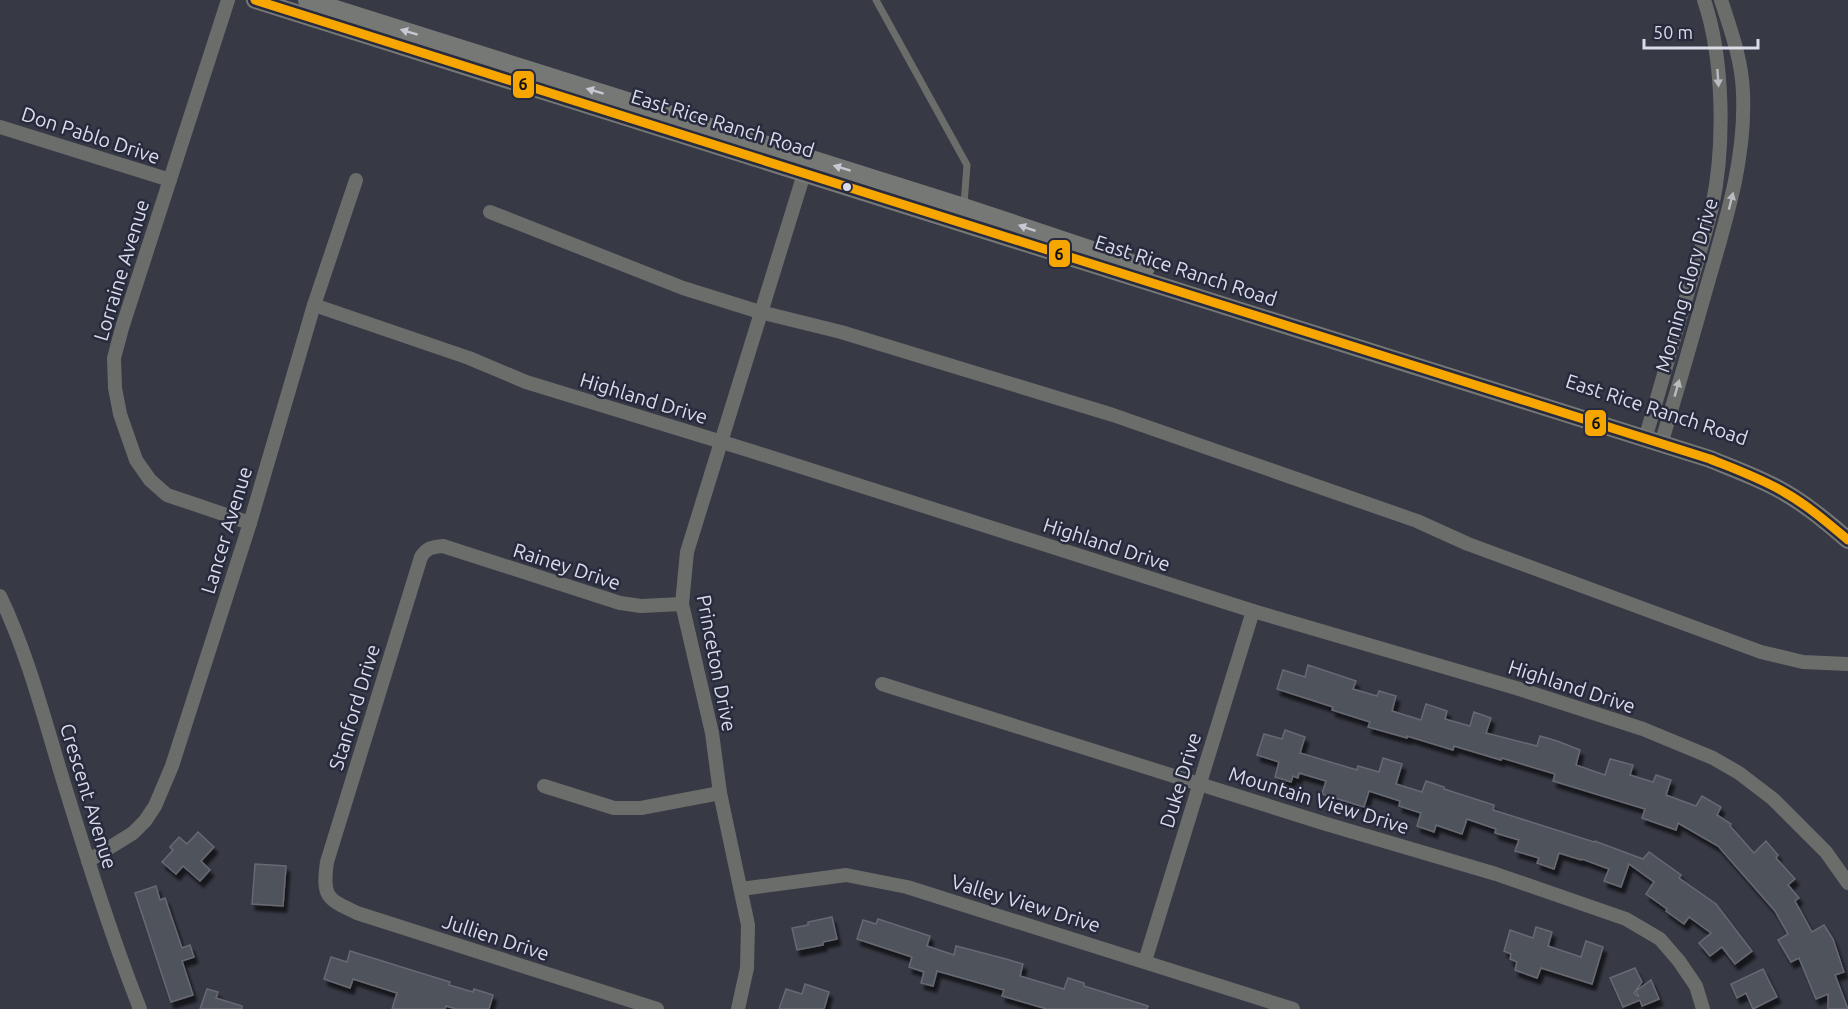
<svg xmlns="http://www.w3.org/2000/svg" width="1848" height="1009" font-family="Ubuntu,sans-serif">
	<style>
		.building { fill: #50525b; stroke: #676972; stroke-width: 1.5; filter: url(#shadow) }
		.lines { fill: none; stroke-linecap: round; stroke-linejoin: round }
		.service { stroke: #6b6d6b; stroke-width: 7 }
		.minor { stroke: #6b6d6b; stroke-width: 14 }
		.secondary { stroke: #767876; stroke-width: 18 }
		.bus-1-casing { stroke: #282b3e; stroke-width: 14 }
		.bus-1 { stroke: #f7a600; stroke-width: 9 }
		.oneway { fill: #c6c8d2 }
		.oneway2 { fill: #b9bbc3 }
		.bus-dot { fill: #dadce9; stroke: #282b3e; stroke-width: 2 }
		.labels { text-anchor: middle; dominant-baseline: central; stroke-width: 5; stroke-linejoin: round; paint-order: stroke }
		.street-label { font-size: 20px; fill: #dadce9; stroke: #282b3e }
		.line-badge { stroke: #282b3e; stroke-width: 2 }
		.pale-badge-label { font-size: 16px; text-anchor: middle; font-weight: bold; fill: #111 }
	</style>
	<defs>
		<filter id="shadow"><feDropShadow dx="3.5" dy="6" stdDeviation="1.5" flood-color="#0009"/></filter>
	</defs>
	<rect width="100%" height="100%" fill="#373944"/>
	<g class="building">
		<path d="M1308,665L1356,681L1353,689L1377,696L1379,691L1396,696L1392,711L1421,720L1426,704L1447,711L1445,719L1470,726L1474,712L1491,718L1486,733L1537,746L1540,736L1557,741L1580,750L1576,765L1605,775L1610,759L1633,765L1630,775L1653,782L1656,775L1671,780L1666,795L1696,806L1702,796L1721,807L1717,815L1731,824L1730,826L1754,853L1766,841L1778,855L1776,858L1795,879L1788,885L1799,898L1795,901L1812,932L1824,925L1833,939L1844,972L1835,975L1848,1009H1828V994L1816,999L1799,958L1791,962L1778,940L1788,934L1775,911L1718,846L1678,823L1676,830L1642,818L1645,809L1553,781L1555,774L1502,758L1501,760L1454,746L1453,750L1407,736V738L1368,727L1370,722L1332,710L1333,707L1277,689L1283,670L1305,677Z"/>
		<path d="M1285,730L1305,737L1300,753L1357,770L1358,766L1379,772L1383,758L1402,764L1396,784L1422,792L1426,781L1444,787V789L1494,805L1493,810L1594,842L1595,841L1643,859L1649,852L1681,875L1679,878L1716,904L1752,951L1735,964L1722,947L1710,956L1699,943L1711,933L1689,917L1684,924L1666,911L1667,909L1646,894L1654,882L1629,864L1621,887L1604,881L1609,869L1582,859L1581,860L1559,853L1554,869L1537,863L1539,858L1515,851L1519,840L1495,833L1496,829L1467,819L1462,834L1436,825L1434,832L1417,826L1421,813L1399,806L1400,801L1369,791L1364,807L1322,794L1326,781L1299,773L1298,778L1293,776L1291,782L1275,777L1279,762L1257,755L1264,734L1282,739Z"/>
		<path d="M198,832L214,847L201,861L210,870L200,881L183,866L176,874L162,862L173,850L170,847L179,837L187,844Z"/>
		<path d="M255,864L286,866L283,906L252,904Z"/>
		<path d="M156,886L160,900L165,898L182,948L190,945L194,957L182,961L193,995L171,1002L135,893Z"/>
		<path d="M832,917L837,939L823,942V945L797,950L792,928L808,925V922Z"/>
		<path d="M878,919L930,936L927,946L954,955L956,946L1006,959L1023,964L1020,976L1064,989L1068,978L1084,983V986L1148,1006L1147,1009H1047L1002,996L1004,990L937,971L933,986L921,983L924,972L909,967L912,957L857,939L863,920L876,924Z"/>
		<path d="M1536,927L1552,932L1548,946L1581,957L1586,941L1603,947L1592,984L1541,968L1537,978L1515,970L1517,962L1510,959L1511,954L1504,951L1510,930L1533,938Z"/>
		<path d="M350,951L450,982L449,985L473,992L474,989L493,995L489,1009H456L446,1006L445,1009H392L397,993L353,979L350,988L324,979L331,957L347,962Z"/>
		<path d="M1635,968L1642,982L1634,993L1639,997L1636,991L1651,980L1659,999L1642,1006L1640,1000L1623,1007L1610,978Z"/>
		<path d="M1763,969L1777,997L1753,1009L1746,993L1737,998L1731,984Z"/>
		<path d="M805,984L829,992L824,1009H779L786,989L802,994Z"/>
		<path d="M207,989L218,992L216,998L242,1006V1009H200Z"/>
	</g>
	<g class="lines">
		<path class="service" d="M876,0L967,165L964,204"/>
		<g class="minor">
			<path d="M228,0L122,328L114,358L115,388L120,414L136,460L150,480L167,495L250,523"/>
			<path d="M0,127L170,180"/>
			<path d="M490,212L683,288L760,312L841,332L1113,415L1417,521L1468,544L1761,652L1803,662L1848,664"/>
			<path d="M314,305L469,358L526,382L748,450L1253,611L1516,688L1643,729L1713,758L1739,773L1773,799L1826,852L1848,883"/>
			<path d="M1645,439C1658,396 1670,352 1683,308C1693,275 1704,241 1712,207C1725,147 1724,59 1704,0"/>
			<path d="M1661,444C1677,392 1692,339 1707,286C1725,223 1746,160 1743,93C1742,61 1731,30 1721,0"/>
			<path d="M0,596C26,650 42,710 59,767C84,849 109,930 140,1009"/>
			<path d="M882,684L1323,823L1496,874L1626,919L1660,939L1679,961L1696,986L1703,1009"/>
			<path d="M544,786L614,808H641L720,793"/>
			<path d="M88,861L133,833L145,821L155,806L172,766L250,523L314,305L356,180"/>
			<path d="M741,889L846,875L907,887L1293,1009"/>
			<path d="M1145,961L1253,611"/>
			<path d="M657,1009L357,913C327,899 322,897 327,862L421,557C427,547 433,547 443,546L620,603L641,606L682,604"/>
			<path d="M738,1009L747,968L748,925L720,793L712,733L682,604L687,552L807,164"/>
		</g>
		<g class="secondary">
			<path d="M255,0L1710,459C1732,468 1754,476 1775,487C1802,501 1826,521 1848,540"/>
			<path d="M307,0L964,207L1146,268"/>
		</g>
		<defs>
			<path id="bus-1" d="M255,0L1710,459C1735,469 1760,478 1784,492C1807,505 1828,523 1848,540"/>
		</defs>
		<use href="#bus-1" class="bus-1-casing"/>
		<use href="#bus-1" class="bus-1"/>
	</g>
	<defs><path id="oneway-solid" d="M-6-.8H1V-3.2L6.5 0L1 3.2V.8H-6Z" transform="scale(1.5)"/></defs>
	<g class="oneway">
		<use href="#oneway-solid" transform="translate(409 32) rotate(-163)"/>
		<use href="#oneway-solid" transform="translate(595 91) rotate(-163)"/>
		<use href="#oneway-solid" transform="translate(842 168) rotate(-163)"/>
		<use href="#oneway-solid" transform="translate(1027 228) rotate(-161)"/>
	</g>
	<g class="oneway2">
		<use href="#oneway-solid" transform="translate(1718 78) rotate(86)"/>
		<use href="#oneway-solid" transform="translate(1731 201) rotate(-76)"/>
		<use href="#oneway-solid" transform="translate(1677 388) rotate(-74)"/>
	</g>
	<circle class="bus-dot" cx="847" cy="187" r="5"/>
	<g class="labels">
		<g class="street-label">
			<text transform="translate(723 123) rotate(17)">East Rice Ranch Road</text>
			<text transform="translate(91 135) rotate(18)">Don Pablo Drive</text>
			<text transform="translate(121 270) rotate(-73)">Lorraine Avenue</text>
			<text transform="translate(1186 270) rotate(18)">East Rice Ranch Road</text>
			<text transform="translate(1686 285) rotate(-74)">Morning Glory Drive</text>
			<text transform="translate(644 398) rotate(17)">Highland Drive</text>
			<text transform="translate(1657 409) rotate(18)">East Rice Ranch Road</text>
			<text transform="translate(226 530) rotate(-73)">Lancer Avenue</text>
			<text transform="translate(1107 544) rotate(18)">Highland Drive</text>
			<text transform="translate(567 566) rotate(18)">Rainey Drive</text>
			<text transform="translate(717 663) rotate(79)">Princeton Drive</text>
			<text transform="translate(1572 686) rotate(18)">Highland Drive</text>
			<text transform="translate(354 707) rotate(-73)">Stanford Drive</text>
			<text transform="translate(1180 780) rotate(-73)">Duke Drive</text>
			<text transform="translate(89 796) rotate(73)">Crescent Avenue</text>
			<text transform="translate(1319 800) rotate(17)">Mountain View Drive</text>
			<text transform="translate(1026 903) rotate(17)">Valley View Drive</text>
			<text transform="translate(496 937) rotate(18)">Jullien Drive</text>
		</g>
	</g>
	<g class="line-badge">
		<rect x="512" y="70" width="23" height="29" rx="6" fill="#f7a600"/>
		<rect x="1048" y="239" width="23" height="29" rx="6" fill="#f7a600"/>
		<rect x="1584" y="409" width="23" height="28" rx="6" fill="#f7a600"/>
	</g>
	<g class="pale-badge-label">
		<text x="523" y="90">6</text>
		<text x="1059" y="260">6</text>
		<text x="1596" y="429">6</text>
	</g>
	<path d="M1644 39v9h114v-9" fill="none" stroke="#dadce9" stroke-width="3"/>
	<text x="1653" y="39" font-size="18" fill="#dadce9" stroke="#282b3e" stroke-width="4.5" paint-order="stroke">50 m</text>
</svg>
